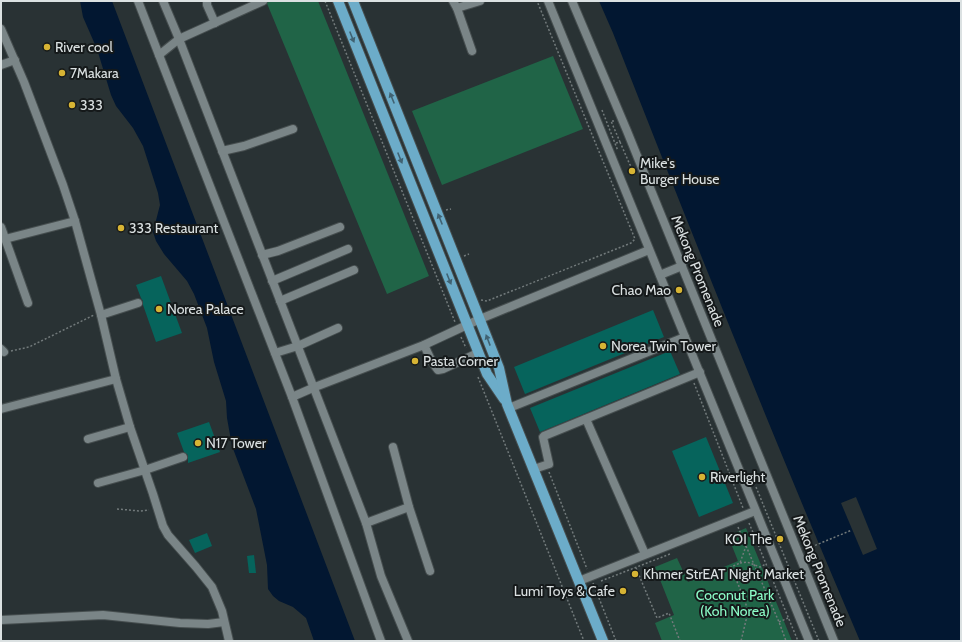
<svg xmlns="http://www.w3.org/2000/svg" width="962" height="642" font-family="Cabin,sans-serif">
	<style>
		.green { fill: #206447 }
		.water { fill: #021731 }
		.pier { fill: #293234 }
		.building { fill: #06645c }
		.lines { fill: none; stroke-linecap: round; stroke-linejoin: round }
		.minor-casing { stroke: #464e4f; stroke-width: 10 }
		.major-casing { stroke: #464e4f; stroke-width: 12 }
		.path { stroke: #727a7b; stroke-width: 1.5; stroke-dasharray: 2 2; stroke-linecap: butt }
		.minor { stroke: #7a8587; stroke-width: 8 }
		.major { stroke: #6cacc9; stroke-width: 10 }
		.oneway { fill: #406272 }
		.poi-dot { fill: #d7b434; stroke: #15191a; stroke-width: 1.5 }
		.labels { text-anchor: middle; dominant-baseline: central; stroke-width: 4; stroke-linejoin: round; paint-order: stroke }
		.poi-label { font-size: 14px; fill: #dbe1e2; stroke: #15191a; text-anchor: start }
		.street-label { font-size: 14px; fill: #dbe1e2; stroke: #15191a }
		.park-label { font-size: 14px; fill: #8cfdc8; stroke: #15191a }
	</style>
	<rect width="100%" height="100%" fill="#293234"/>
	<g class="green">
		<path d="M266,1H318L429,276L387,294Z"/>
		<path d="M553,56L583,129L442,185L412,111Z"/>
		<path d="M746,528L792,641H662L655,623L674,615L655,567L677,558L688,582L738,561L728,536Z"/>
	</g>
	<g class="water">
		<path d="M80,1H112L355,641H314L306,618L293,607L279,601L273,596L268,589L267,565L256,509L232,446L227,418L226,401L214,362L207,328L194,294L187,281L164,254L156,241L153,232L160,205L158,193L143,146L133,128L116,106L111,95L97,49L83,17Z"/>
		<path d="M599,1H961V641H860C774,440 693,237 613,33Z"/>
	</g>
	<path class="pier" d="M856,497L877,549L863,555L841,503Z"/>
	<g class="building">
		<path d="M161,276L182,333L156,342L143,305V301L141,298L136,285Z"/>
		<path d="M653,310L664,337L525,394L514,367Z"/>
		<path d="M670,351L680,374L540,432L530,408Z"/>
		<path d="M209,422L220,452L188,463V455L184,452L177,433Z"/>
		<path d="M706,437L733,503L699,517L672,451Z"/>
		<path d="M207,533L212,546L195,553L189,540Z"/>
		<path d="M254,555L256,573H249L247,556Z"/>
	</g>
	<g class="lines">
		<defs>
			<g id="minor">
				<path d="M138,1L292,397L381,641"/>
				<path d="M163,1L179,39L366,523L381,576L408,641"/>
				<path d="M207,1V5L215,23"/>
				<path d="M453,1L457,8L472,51"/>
				<path d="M548,1L809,641"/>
				<path d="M572,1L627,131L834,641"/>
				<path d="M457,8L480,1"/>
				<path d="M1,29L24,82L63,185L75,221L101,315L116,379L130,427L153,494L163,526L168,535L196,567L212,587L222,611L229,641"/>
				<path d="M159,55L179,39L263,1"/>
				<path d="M1,65L15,60"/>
				<path d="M222,151L244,146L293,129"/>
				<path d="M1,227L28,303"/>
				<path d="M5,239L75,221"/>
				<path d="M262,255L278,251L340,227"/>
				<path d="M660,275L682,266"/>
				<path d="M272,281L348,249"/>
				<path d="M280,301L354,270"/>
				<path d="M101,315L138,303"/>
				<path d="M424,345L432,362L438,370L443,369L478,353"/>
				<path d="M1,349L4,352"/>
				<path d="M275,353L298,346L338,328"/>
				<path d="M292,397L315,387L424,345L480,319L649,250"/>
				<path d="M509,408L685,337"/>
				<path d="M1,409L116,379"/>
				<path d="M586,419L645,554"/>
				<path d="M88,439L130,427"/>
				<path d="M534,469L549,464L543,437L544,436L700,372"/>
				<path d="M98,483L145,470L183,457"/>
				<path d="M409,507L430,571"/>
				<path d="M366,523L409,507L393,447"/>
				<path d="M579,581L755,511"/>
				<path d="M1,620L103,615L180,623L208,624L224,622"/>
			</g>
			<g id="major">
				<path d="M338,1L487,374L504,399"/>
				<path d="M353,1L499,368L507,404L603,641"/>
			</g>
		</defs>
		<use href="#minor" class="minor-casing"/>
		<use href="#major" class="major-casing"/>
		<g class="path">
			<path d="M325,1L455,322"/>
			<path d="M602,110L618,151"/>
			<path d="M614,121H611L620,142L616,143"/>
			<path d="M620,142L630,165H632"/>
			<path d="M446,210L451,209"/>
			<path d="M464,256L469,254"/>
			<path d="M481,300L487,301L631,243L635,239L537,1"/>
			<path d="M461,337L466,348"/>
			<path d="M11,351L29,347L94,315"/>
			<path d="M478,377L584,641"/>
			<path d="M694,383L743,508"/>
			<path d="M549,472L587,569"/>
			<path d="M756,487L819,641"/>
			<path d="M117,509L140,511L149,510"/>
			<path d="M749,523L798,641"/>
			<path d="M738,527L746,546L740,563L731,567L745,601L748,612L741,641"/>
			<path d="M746,546L779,622L786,641"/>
			<path d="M804,550L852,530"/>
			<path d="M740,563L747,562L760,567L766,564"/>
			<path d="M636,568L657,618L669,613L680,641"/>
			<path d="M601,581L670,554"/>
			<path d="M593,583L616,641"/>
			<path d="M779,622L788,618"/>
		</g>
		<use href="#minor" class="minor"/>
		<use href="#major" class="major"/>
	</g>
	<defs><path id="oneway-solid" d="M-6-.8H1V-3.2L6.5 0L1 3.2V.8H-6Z"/></defs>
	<g class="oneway">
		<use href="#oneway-solid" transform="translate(352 37) rotate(68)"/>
		<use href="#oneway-solid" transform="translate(392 98) rotate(-112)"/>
		<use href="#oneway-solid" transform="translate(400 158) rotate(68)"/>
		<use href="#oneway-solid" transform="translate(440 219) rotate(-112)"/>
		<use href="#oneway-solid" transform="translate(449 279) rotate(68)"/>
		<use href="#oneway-solid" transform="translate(488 340) rotate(-111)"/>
	</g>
	<g class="poi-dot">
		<circle cx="47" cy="47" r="4"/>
		<circle cx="62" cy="73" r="4"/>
		<circle cx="72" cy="105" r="4"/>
		<circle cx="632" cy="171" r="4"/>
		<circle cx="121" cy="228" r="4"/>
		<circle cx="679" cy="290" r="4"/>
		<circle cx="159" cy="309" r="4"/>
		<circle cx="603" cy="346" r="4"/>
		<circle cx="415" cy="361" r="4"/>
		<circle cx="198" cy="443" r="4"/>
		<circle cx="702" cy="477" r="4"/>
		<circle cx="780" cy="539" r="4"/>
		<circle cx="635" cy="574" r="4"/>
		<circle cx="623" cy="591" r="4"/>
	</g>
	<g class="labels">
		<g class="poi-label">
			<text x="55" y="47">River cool</text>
			<text x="70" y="73">7Makara</text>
			<text x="80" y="105">333</text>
			<text x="640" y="163">Mike's<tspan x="640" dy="16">Burger House</tspan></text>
			<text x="129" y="228">333 Restaurant</text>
			<text x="671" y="290" text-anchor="end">Chao Mao</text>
			<text x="167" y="309">Norea Palace</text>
			<text x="611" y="346">Norea Twin Tower</text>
			<text x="423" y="361">Pasta Corner</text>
			<text x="206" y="443">N17 Tower</text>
			<text x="710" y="477">Riverlight</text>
			<text x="772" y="539" text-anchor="end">KOI The</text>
			<text x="643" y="574">Khmer StrEAT Night Market</text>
			<text x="615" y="591" text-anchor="end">Lumi Toys &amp; Cafe</text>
		</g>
		<g class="street-label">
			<text transform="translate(698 271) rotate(68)">Mekong Promenade</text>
			<text transform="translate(820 571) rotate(68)">Mekong Promenade</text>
		</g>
		<g class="park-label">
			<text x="735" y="595">Coconut Park<tspan x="735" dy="16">(Koh Norea)</tspan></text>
		</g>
	</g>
	<rect width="962" height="642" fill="none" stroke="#dbe1e2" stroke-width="4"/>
</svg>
